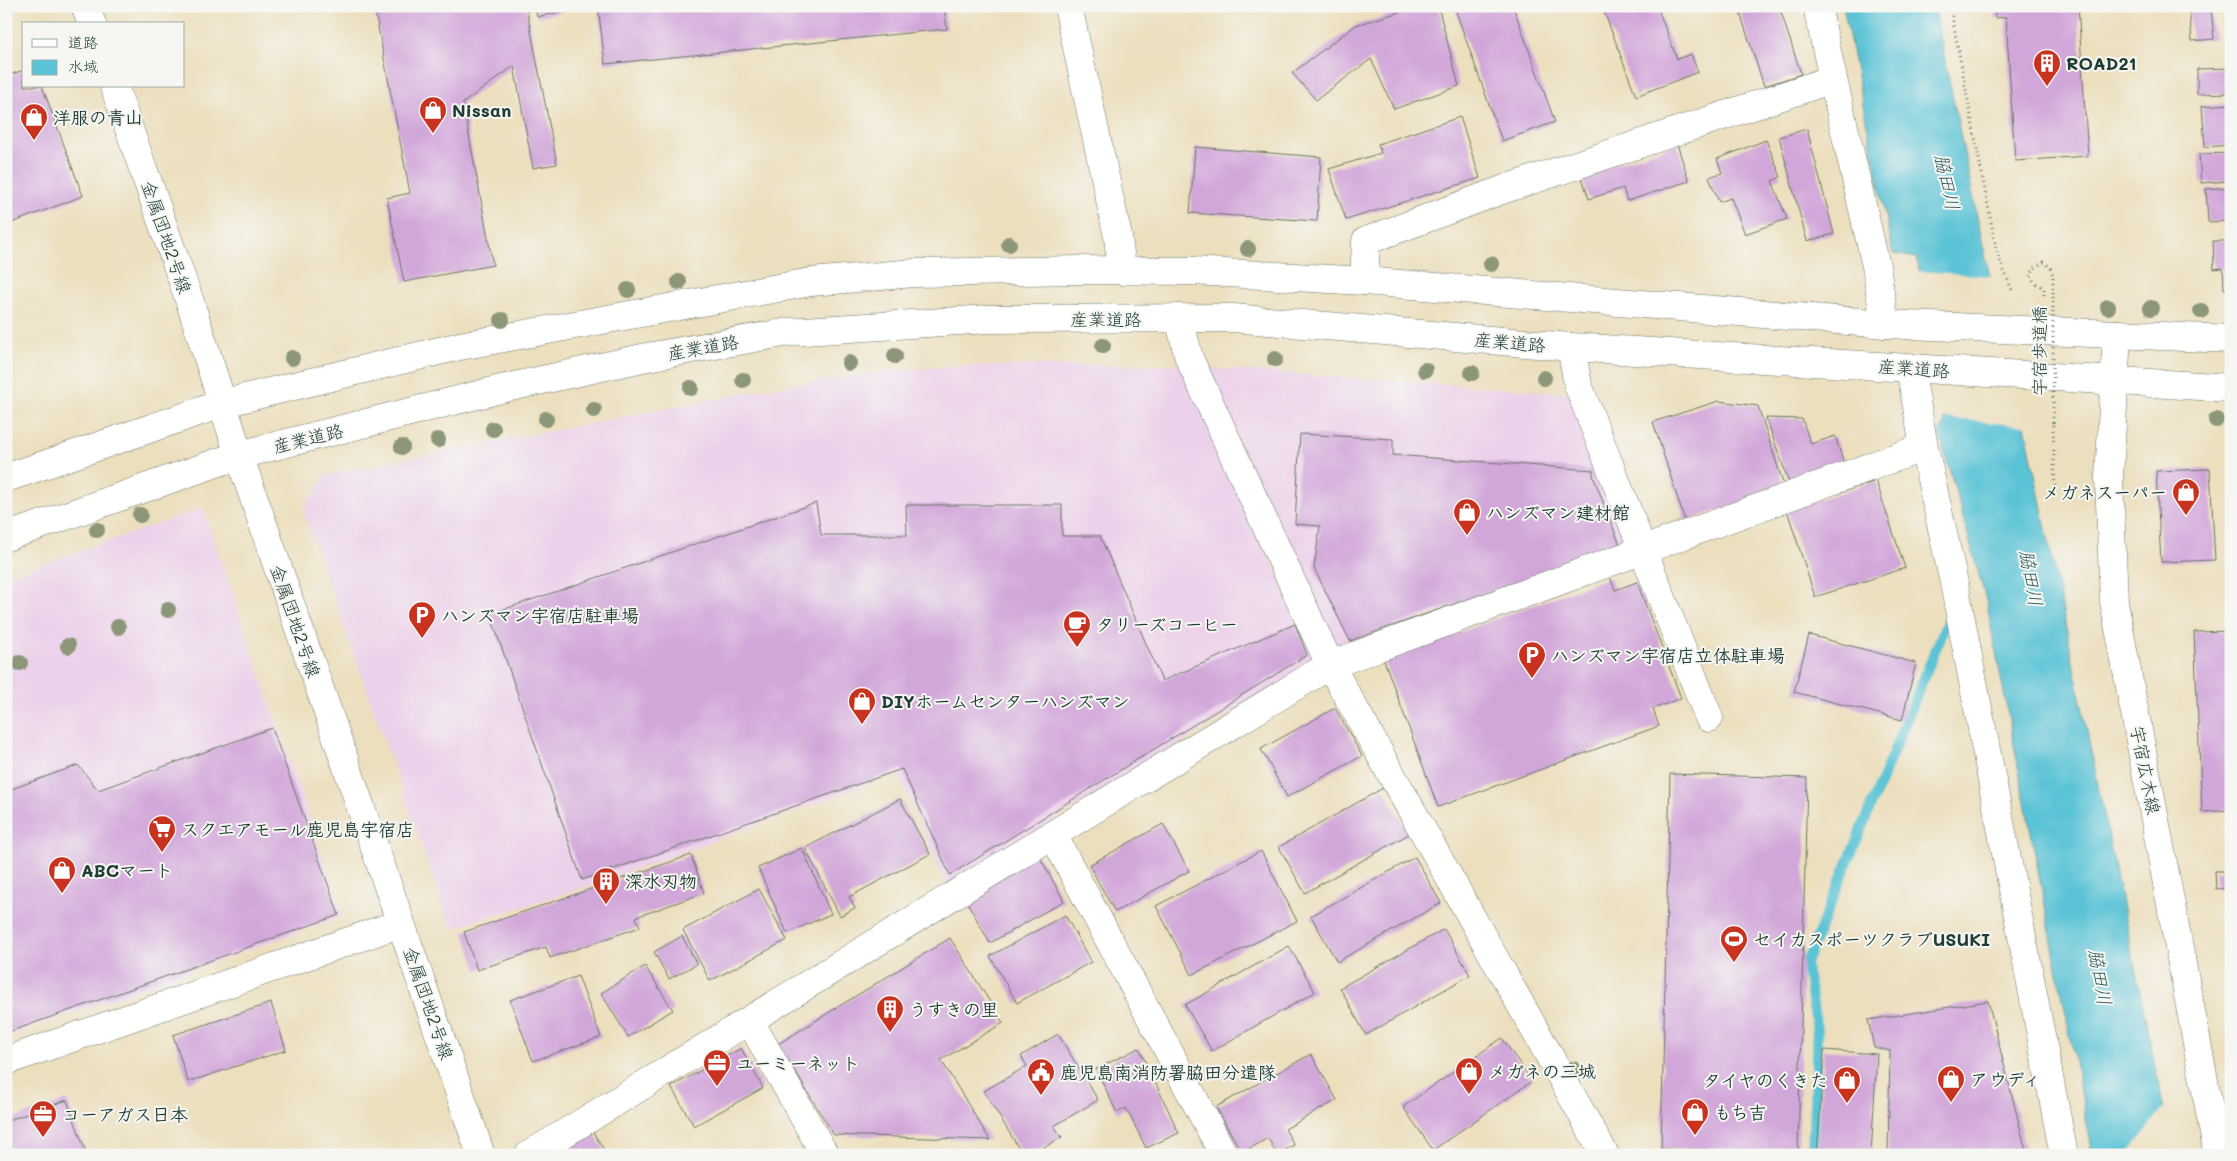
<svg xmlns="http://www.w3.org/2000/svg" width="2237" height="1161" viewBox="0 0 2237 1161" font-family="Mali,'Klee One',sans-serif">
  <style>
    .built { fill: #ecd1ea }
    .water { fill: #5ac3d6; stroke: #3c8085 }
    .pier { fill: #ecdfbe }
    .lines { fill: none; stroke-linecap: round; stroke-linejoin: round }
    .stream { stroke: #5ac3d6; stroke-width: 10 }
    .building { fill: #d1a6d9 }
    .minor-casing { stroke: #677664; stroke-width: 29 }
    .major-casing { stroke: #677664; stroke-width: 29 }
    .path { stroke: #677664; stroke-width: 3; stroke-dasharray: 1 4; stroke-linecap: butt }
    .minor { stroke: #fff; stroke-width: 28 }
    .major { stroke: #fff; stroke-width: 28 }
    .path-bridge { stroke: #677664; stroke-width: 3; stroke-dasharray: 1 4; stroke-linecap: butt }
    .tree { fill: #8c977a }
    .labels { text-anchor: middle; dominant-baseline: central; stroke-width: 4; stroke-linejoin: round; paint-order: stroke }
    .poi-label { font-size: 18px; font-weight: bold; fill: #1f3d34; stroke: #f6f6f2; text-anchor: start }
    .street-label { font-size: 18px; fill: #1f3d34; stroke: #f6f6f2 }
    .water-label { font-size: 19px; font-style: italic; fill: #2e5e5c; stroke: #f6f6f2 }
  </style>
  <rect width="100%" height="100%" fill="#f6f6f2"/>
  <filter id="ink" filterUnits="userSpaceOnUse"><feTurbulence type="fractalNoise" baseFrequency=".02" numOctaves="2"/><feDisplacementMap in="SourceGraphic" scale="10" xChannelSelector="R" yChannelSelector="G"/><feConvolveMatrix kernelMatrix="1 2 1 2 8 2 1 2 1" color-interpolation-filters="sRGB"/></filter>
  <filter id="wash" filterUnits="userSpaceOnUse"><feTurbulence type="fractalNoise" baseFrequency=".0096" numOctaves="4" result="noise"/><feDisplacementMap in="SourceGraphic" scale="20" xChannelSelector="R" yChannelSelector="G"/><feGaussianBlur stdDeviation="1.12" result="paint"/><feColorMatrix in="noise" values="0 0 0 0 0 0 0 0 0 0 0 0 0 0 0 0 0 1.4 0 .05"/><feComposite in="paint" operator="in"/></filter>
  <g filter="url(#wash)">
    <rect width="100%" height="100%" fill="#ecdfbe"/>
    <path class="built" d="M 1183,365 L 1317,661 L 947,885 L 898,774 L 583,888 L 451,928 L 303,510 L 326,475 L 772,388 L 888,371 L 963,366 Z
      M 1206,368 L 1574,393 L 1630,541 L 1335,651 Z
      M 203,508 L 343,916 L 6,1037 L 6,577 Z"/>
    <path class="water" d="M 1843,6 L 1934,6 L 1985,255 L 2027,435 L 2173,1155 L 2093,1155 L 1986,600 L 1939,432 L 1945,422 L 1917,258 L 1893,254 Z"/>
    <path class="pier" d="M 1917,271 L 1992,276 L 2027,426 L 1942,418 Z
      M 2166,1105 L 2176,1155 L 2126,1155 Z"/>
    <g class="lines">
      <path class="stream" d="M 1812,1155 L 1817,1030 L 1806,963 L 1947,622"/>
    </g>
    <g id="blocks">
      <path class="building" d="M 374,6 L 526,6 L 557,164 L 533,168 L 514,66 L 463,103 L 493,265 L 404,282 L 387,198 L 410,193 Z
        M 535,6 L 582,6 L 582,7 L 537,17 Z
        M 598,6 L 944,6 L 947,29 L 605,64 Z
        M 1420,6 L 1438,6 L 1459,86 L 1394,109 L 1371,59 L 1316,100 L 1292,73 L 1356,25 Z
        M 1454,6 L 1513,6 L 1555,122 L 1502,141 Z
        M 1602,6 L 1657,6 L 1677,59 L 1691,54 L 1698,72 L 1636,96 Z
        M 1762,6 L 1779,6 L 1801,74 L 1764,86 L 1740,13 Z
        M 1994,6 L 2078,6 L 2088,156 L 2015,161 L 2006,17 L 1995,18 Z
        M 2211,7 L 2214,39 L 2192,41 L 2189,8 Z
        M 2231,68 L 2231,93 L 2197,94 L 2197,69 Z
        M 24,70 L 24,86 L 42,86 L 83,196 L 6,225 L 6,76 Z
        M 2231,104 L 2231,145 L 2205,147 L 2202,106 Z
        M 1460,117 L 1480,178 L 1346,220 L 1329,169 L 1381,153 L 1378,144 Z
        M 1807,129 L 1834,234 L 1807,241 L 1779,137 Z
        M 1766,140 L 1781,177 L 1772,181 L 1787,219 L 1745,234 L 1731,198 L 1719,202 L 1709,177 L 1722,173 L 1717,159 Z
        M 1677,144 L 1689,181 L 1627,201 L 1623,188 L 1589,199 L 1581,175 Z
        M 1195,147 L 1321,157 L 1317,221 L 1190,213 Z
        M 2231,153 L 2231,181 L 2201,183 L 2199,154 Z
        M 2231,187 L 2231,221 L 2208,222 L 2206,189 Z
        M 2226,233 L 2231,233 L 2231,289 L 2224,289 L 2223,268 L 2214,269 L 2213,241 L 2227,241 Z
        M 1719,401 L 1758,406 L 1785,489 L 1685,521 L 1653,422 Z
        M 1766,418 L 1802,419 L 1811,444 L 1835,436 L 1845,466 L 1790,485 Z
        M 1300,434 L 1393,439 L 1393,455 L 1593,470 L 1593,476 L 1620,545 L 1350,641 L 1314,568 L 1320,526 L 1295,524 Z
        M 2210,469 L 2215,560 L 2161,562 L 2156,471 Z
        M 1876,481 L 1905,568 L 1815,597 L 1787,510 Z
        M 816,503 L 821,535 L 907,535 L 906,505 L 1062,505 L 1062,536 L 1100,536 L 1162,681 L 1295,624 L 1307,655 L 950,875 L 902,769 L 582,880 L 490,614 Z
        M 1610,577 L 1615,590 L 1637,582 L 1681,698 L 1653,709 L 1659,726 L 1438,807 L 1384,660 Z
        M 2231,631 L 2231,810 L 2202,812 L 2194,632 Z
        M 1809,635 L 1916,663 L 1902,720 L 1794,692 Z
        M 1335,708 L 1362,756 L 1287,797 L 1261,749 Z
        M 272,728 L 339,915 L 6,1033 L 6,791 L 78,765 L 98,790 Z
        M 1670,774 L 1807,778 L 1798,1153 L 1661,1149 Z
        M 1383,788 L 1409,834 L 1305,893 L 1279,847 Z
        M 900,799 L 930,854 L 849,897 L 855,908 L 840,916 L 805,848 Z
        M 1163,824 L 1189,871 L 1115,912 L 1089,865 Z
        M 2228,844 L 2231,844 L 2231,867 L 2229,867 Z
        M 802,848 L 831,914 L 787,933 L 758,868 Z
        M 1261,851 L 1297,921 L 1192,975 L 1156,906 Z
        M 1038,854 L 1064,901 L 990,943 L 963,895 Z
        M 691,855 L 704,893 L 636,917 L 640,927 L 550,958 L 546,947 L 477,970 L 464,932 Z
        M 1415,857 L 1441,903 L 1337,962 L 1311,916 Z
        M 2215,871 L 2231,871 L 2231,888 L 2216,889 Z
        M 759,889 L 787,940 L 710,981 L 683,930 Z
        M 1065,915 L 1091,962 L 1017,1003 L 990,956 Z
        M 1444,929 L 1470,975 L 1366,1035 L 1340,988 Z
        M 682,936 L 697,964 L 669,979 L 654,952 Z
        M 950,938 L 1003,1023 L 941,1060 L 990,1140 L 834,1135 L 778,1044 Z
        M 1289,946 L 1315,992 L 1212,1051 L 1185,1005 Z
        M 645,966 L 673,1010 L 628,1037 L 601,993 Z
        M 578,976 L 601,1037 L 533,1061 L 510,1000 Z
        M 1988,1001 L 2027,1155 L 1888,1155 L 1890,1051 L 1874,1047 L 1868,1020 Z
        M 271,1003 L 286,1050 L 188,1082 L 173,1035 Z
        M 1058,1034 L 1098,1100 L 1054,1126 L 1062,1137 L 1031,1155 L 1023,1155 L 984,1091 L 1027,1066 L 1021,1056 Z
        M 1502,1038 L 1532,1081 L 1433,1150 L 1403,1107 Z
        M 741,1048 L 763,1088 L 694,1126 L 671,1087 Z
        M 1139,1048 L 1179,1133 L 1146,1148 L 1126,1108 L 1117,1113 L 1096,1069 Z
        M 1824,1050 L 1877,1054 L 1871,1155 L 1817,1154 Z
        M 1311,1054 L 1337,1100 L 1285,1129 L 1294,1145 L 1277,1155 L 1268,1138 L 1242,1153 L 1216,1107 Z
        M 67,1100 L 87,1155 L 6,1155 L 6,1121 Z
        M 593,1132 L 607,1155 L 557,1155 Z"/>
    </g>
  </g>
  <g filter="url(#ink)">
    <use href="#blocks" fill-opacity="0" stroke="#677664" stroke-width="1"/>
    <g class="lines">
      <g class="minor-casing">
        <path id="minor" d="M 85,6 L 92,24
          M 1068,6 L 1118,237 L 1122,271
          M 1833,79 L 1876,266 L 1885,324
          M 114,86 L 190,302 L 239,455 L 481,1155
          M 1364,281 L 1366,241 L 1502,190 L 1833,79 L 1817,6
          M 1179,318 L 1189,358 L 1330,665 L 1605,1155
          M 2117,334 L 2109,478 L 2114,602 L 2218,1155
          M 1571,347 L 1578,385 L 1709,718
          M 1910,367 L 1924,447 L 1954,583 L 2064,1155
          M 1053,835 L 1224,1155
          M 750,1021 L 825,1155
          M 6,1061 L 401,923
          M 529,1155 L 1330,665 L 1924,447"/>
      </g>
      <g class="major-casing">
        <path id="major" d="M 6,478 L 224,403 L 460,346 L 811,282 L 914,273 L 1079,270 L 1192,271 L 1364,281 L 1885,324 L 2231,339
          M 6,537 L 239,455 L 501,389 L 647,357 L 789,332 L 989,319 L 1233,318 L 1571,347 L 2231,388"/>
      </g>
      <path class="path" d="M 1950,6 L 1997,253 L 2013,293
        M 2044,295 L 2044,288 L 2035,283 L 2031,277 L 2033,269 L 2044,262 L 2051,268 L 2053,277
        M 2053,425 L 2055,493"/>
      <use href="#minor" class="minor"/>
      <use href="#major" class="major"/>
      <path class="path-bridge" d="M 2053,277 L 2053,425"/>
    </g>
    <g class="tree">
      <circle cx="1009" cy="244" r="8"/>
      <circle cx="1248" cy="249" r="8"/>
      <circle cx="1491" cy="264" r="8"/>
      <circle cx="679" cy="282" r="8"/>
      <circle cx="628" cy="290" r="8"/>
      <circle cx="2108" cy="307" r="8"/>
      <circle cx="2151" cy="308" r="8"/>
      <circle cx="2201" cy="311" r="8"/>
      <circle cx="502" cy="320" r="8"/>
      <circle cx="1103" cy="346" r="8"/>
      <circle cx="895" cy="356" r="8"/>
      <circle cx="292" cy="358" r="8"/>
      <circle cx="1275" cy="359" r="8"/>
      <circle cx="849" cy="363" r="8"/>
      <circle cx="1425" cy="370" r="8"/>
      <circle cx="1472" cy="373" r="8"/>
      <circle cx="1544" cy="378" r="8"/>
      <circle cx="743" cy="380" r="8"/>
      <circle cx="691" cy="388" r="8"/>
      <circle cx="594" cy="410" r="8"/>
      <circle cx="546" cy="419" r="8"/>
      <circle cx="2216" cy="420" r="8"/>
      <circle cx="493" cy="429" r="8"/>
      <circle cx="438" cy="440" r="8"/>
      <circle cx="402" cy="447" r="8"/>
      <circle cx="140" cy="515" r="8"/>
      <circle cx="97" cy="530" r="8"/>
      <circle cx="168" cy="610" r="8"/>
      <circle cx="118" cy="627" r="8"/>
      <circle cx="68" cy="646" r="8"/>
      <circle cx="20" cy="663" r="8"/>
      <circle cx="1573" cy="1069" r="8"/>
    </g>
  </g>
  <defs>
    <g id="building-pin" transform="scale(1.4375)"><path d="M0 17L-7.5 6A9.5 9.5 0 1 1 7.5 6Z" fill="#c8321e" stroke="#f6f6f2"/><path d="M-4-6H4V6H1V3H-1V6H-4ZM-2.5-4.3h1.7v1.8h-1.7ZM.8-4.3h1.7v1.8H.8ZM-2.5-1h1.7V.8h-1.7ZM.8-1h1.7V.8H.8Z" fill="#fff"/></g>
    <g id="shop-pin" transform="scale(1.4375)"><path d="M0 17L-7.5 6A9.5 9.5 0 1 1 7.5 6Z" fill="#c8321e" stroke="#f6f6f2"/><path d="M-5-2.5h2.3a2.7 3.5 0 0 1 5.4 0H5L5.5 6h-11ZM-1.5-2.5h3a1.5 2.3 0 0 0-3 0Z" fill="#fff"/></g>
    <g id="parking-pin" transform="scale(1.4375)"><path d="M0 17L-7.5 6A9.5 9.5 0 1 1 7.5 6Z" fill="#c8321e" stroke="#f6f6f2"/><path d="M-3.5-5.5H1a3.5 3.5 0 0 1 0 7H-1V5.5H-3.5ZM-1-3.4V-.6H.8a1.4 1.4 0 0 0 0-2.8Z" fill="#fff"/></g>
    <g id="cafe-pin" transform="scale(1.4375)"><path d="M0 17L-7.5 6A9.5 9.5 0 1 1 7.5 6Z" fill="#c8321e" stroke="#f6f6f2"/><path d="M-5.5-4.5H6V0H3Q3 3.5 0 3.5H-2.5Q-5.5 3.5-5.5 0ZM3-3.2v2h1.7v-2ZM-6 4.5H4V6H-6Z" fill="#fff"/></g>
    <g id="supermarket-pin" transform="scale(1.4375)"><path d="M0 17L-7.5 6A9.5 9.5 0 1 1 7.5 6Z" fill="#c8321e" stroke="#f6f6f2"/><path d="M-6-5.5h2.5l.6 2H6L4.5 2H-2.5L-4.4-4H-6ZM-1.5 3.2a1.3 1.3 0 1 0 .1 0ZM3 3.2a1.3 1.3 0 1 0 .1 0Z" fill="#fff"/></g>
    <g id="stadium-pin" transform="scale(1.4375)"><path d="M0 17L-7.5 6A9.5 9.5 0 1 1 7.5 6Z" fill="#c8321e" stroke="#f6f6f2"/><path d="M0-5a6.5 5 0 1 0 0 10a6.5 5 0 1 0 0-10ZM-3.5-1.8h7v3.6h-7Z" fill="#fff"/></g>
    <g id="office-pin" transform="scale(1.4375)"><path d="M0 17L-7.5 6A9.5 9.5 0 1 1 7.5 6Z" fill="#c8321e" stroke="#f6f6f2"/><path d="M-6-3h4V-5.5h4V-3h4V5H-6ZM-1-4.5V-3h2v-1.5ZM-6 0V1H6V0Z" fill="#fff"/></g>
    <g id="civic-pin" transform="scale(1.4375)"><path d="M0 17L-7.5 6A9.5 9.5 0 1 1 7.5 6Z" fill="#c8321e" stroke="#f6f6f2"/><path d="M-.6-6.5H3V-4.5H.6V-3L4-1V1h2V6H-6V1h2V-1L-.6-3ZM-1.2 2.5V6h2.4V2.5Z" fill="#fff"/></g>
  </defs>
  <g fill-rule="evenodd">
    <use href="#building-pin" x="2047" y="63"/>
    <use href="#shop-pin" x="433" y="110"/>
    <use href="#shop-pin" x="34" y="117"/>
    <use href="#shop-pin" x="2186" y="492"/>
    <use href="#shop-pin" x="1467" y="512"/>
    <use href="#parking-pin" x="422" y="615"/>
    <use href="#cafe-pin" x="1077" y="624"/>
    <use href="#parking-pin" x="1532" y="655"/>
    <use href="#shop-pin" x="862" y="701"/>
    <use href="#supermarket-pin" x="162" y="829"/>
    <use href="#shop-pin" x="62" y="870"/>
    <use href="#building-pin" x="606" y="881"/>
    <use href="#stadium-pin" x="1734" y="939"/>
    <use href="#building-pin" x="890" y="1009"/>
    <use href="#office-pin" x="717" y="1063"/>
    <use href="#shop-pin" x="1469" y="1071"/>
    <use href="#civic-pin" x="1041" y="1072"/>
    <use href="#shop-pin" x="1951" y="1079"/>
    <use href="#shop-pin" x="1847" y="1080"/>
    <use href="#shop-pin" x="1695" y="1112"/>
    <use href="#office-pin" x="43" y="1114"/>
  </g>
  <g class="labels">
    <g class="poi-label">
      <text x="2066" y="63">ROAD21</text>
      <text x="452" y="110">Nissan</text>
      <text x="53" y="117">洋服の青山</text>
      <text x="2167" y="492" text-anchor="end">メガネスーパー</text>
      <text x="1486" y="512">ハンズマン建材館</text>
      <text x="441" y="615">ハンズマン宇宿店駐車場</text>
      <text x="1096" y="624">タリーズコーヒー</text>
      <text x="1551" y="655">ハンズマン宇宿店立体駐車場</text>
      <text x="881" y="701">DIYホームセンターハンズマン</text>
      <text x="181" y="829">スクエアモール鹿児島宇宿店</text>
      <text x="81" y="870">ABCマート</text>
      <text x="625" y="881">深水刃物</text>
      <text x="1753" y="939">セイカスポーツクラブUSUKI</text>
      <text x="909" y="1009">うすきの里</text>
      <text x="736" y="1063">ユーミーネット</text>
      <text x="1488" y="1071">メガネの三城</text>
      <text x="1060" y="1072">鹿児島南消防署脇田分遣隊</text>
      <text x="1970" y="1079">アウディ</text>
      <text x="1828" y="1080" text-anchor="end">タイヤのくきた</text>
      <text x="1714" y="1112">もち吉</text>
      <text x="62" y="1114">コーアガス日本</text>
    </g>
    <g class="street-label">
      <text transform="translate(167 237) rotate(71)">金属団地2号線</text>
      <text x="1106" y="319">産業道路</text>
      <text transform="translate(1510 342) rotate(5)">産業道路</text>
      <text transform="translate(703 347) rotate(-10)">産業道路</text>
      <text transform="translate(2039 351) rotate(-90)">宇宿歩道橋</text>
      <text transform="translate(1914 368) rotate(4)">産業道路</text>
      <text transform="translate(308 438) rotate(-14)">産業道路</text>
      <text transform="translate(296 621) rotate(71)">金属団地2号線</text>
      <text transform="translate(2146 770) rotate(79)">宇宿広木線</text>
      <text transform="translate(429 1003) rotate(71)">金属団地2号線</text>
    </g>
    <g class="water-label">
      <text transform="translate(1948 182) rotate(78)">脇田川</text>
      <text transform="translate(2032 578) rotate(80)">脇田川</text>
      <text transform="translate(2101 977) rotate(80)">脇田川</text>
    </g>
  </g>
  <rect width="2237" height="1161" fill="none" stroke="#f6f6f2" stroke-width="25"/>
  <rect x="22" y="22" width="162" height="65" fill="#f6f6f2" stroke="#a0aca6"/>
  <rect x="32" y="39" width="25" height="8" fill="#ffffff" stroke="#a0aca6"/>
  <text x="68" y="48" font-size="15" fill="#1f3d34">道路</text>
  <rect x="32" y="60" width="25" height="15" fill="#5ac3d6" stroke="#a0aca6"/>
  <text x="68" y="72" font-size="15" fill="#1f3d34">水域</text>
</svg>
